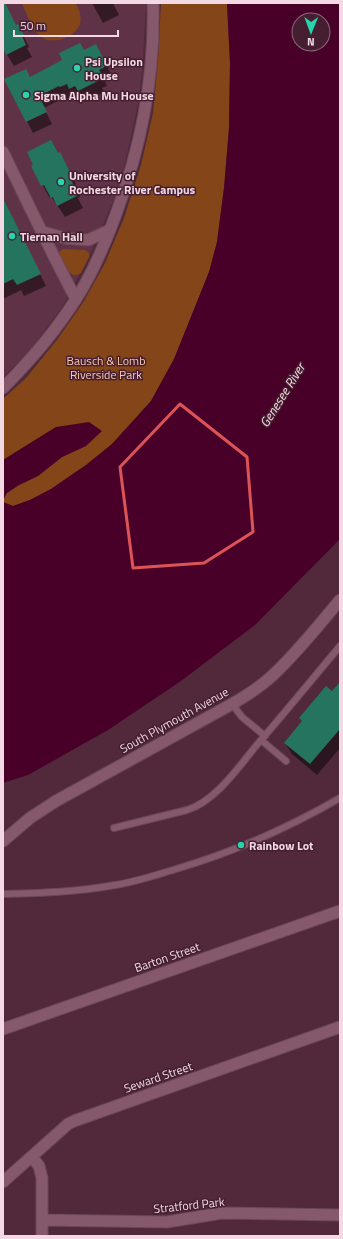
<svg xmlns="http://www.w3.org/2000/svg" width="343" height="1239" viewBox="0 0 343 1239" font-family="'Titillium Web',sans-serif">
  <style>
    .built { fill: #603247 }
    .green { fill: #844619 }
    .water { fill: #480029; fill-rule: evenodd }
    .shadow { fill: #0007 }
    .building { fill: #257460 }
    .lines { fill: none; stroke-linecap: round; stroke-linejoin: round }
    .service-casing { stroke: #6a4858; stroke-width: 8 }
    .minor-casing { stroke: #6a4858; stroke-width: 13 }
    .tertiary-casing { stroke: #6a4858; stroke-width: 13 }
    .secondary-casing { stroke: #6a4858; stroke-width: 13 }
    .service { stroke: #85586b; stroke-width: 6 }
    .minor { stroke: #85586b; stroke-width: 11 }
    .tertiary { stroke: #85586b; stroke-width: 11 }
    .secondary { stroke: #85586b; stroke-width: 11 }
    .marked { fill: none; stroke: #dd5457; stroke-width: 3; stroke-linejoin: round }
    .poi-dot { fill: #26d5ae; stroke: #451f31; stroke-width: 1.5 }
    .labels { text-anchor: middle; dominant-baseline: central; stroke-width: 3; stroke-linejoin: round; paint-order: stroke }
    .poi-label { font-size: 12px; font-weight: bold; fill: #f3d9e3; stroke: #451f31; text-anchor: start }
    .park-label { font-size: 12px; fill: #facaad; stroke: #451f31 }
    .street-label { font-size: 12px; fill: #f3d9e3; stroke: #451f31 }
    .water-label { font-size: 13px; font-style: italic; fill: #f7dbe5; stroke: #451f31 }
  </style>
  <rect width="100%" height="100%" fill="#51293b"/>
  <path class="built" d="M 3,3 L 146,3 L 143,59 L 139,99 L 125,163 L 113,201 L 89,257 L 62,307 L 27,354 L 3,377 Z"/>
  <path class="green" d="M 22,3 L 76,3 C 79,10 82,16 80,24 C 75,38 51,46 40,36 C 32,30 26,12 22,3 Z
    M 161,3 L 227,3 L 230,63 L 229,128 L 224,188 L 217,242 L 209,272 L 174,359 L 151,401 L 112,444 L 86,465 L 51,489 L 30,500 L 13,506 L 3,502 L 6,493 L 19,485 L 38,476 L 62,457 L 86,446 L 56,427 L 3,460 L 3,399 L 26,378 L 57,340 L 84,301 L 105,263 L 124,218 L 141,165 L 153,113 L 158,61 Z
    M 64,249 L 85,250 L 89,253 L 89,257 L 81,273 C 79,274 77,275 74,275 C 69,274 60,258 59,253 L 61,250 Z"/>
  <path class="water" d="M 227,3 L 340,3 L 340,539 L 255,625 L 181,681 L 108,730 L 28,775 L 3,783 L 3,502 L 13,506 L 30,500 L 51,489 L 86,465 L 112,444 L 151,401 L 174,359 L 209,272 L 217,242 L 224,188 L 229,128 L 230,63 ZM 299,20 L 323,20 L 323,44 L 299,44 Z
    M 89,422 L 102,431 L 86,446 L 62,457 L 38,476 L 19,485 L 7,493 L 3,500 L 3,460 L 56,427 Z"/>
  <path class="shadow" d="M 92,3 L 113,3 L 119,15 L 103,23 Z
    M 3,11 L 16,26 L 18,25 L 29,47 L 27,48 L 32,57 L 14,66 L 3,48 Z
    M 84,51 L 102,56 L 113,78 L 105,81 L 107,86 L 102,88 L 104,92 L 85,102 L 82,97 L 77,100 L 74,95 L 67,98 L 66,97 L 44,108 L 52,124 L 33,133 L 6,80 L 30,78 Z
    M 58,154 L 66,164 L 76,184 L 74,185 L 80,197 L 78,198 L 83,208 L 65,217 L 51,196 L 49,197 L 33,167 Z
    M 3,198 L 46,286 L 24,296 L 21,290 L 3,299 Z
    M 340,684 L 340,748 L 317,775 L 292,754 L 285,743 L 303,722 L 300,719 L 333,693 Z"/>
  <path class="building" d="M 3,3 L 5,3 L 16,25 L 18,24 L 24,35 L 22,36 L 26,45 L 6,55 L 3,48 Z
    M 80,43 L 84,50 L 96,44 L 107,66 L 99,70 L 102,74 L 96,77 L 98,81 L 78,91 L 75,86 L 69,89 L 67,84 L 60,87 L 59,86 L 39,96 L 47,112 L 26,122 L 4,79 L 26,69 L 30,77 L 62,60 L 59,53 Z
    M 51,140 L 58,153 L 60,152 L 70,172 L 68,173 L 74,186 L 72,187 L 77,196 L 57,206 L 53,197 L 51,198 L 44,185 L 41,186 L 31,166 L 33,165 L 27,152 Z
    M 3,198 L 41,274 L 17,285 L 13,279 L 3,284 Z
    M 340,682 L 340,729 L 310,764 L 284,743 L 302,721 L 299,718 L 326,686 L 332,691 Z"/>
  <g class="lines">
    <g class="service-casing">
      <path id="service" d="M 232,704 L 242,717 L 265,736
        M 261,740 L 286,761
        M 114,828 L 187,810 C 218,800 241,763 261,740 C 288,709 314,677 340,646
        M 3,894 C 40,893 78,892 115,885 C 136,882 156,875 176,869 C 234,852 288,828 340,798"/>
    </g>
    <g class="minor-casing">
      <path id="minor" d="M 3,152 C 27,201 50,251 76,299
        M 43,232 L 65,238 L 88,240 L 110,230
        M 3,1029 L 340,911
        M 32,1157 L 39,1166 L 42,1178 L 42,1236
        M 42,1220 L 167,1222 L 222,1213 L 340,1215"/>
    </g>
    <g class="tertiary-casing">
      <path id="tertiary" d="M 3,388 C 30,361 55,332 76,299 C 93,273 105,244 116,214 C 141,147 155,75 153,3
        M 3,1182 L 68,1124 L 74,1121 L 340,1027"/>
    </g>
    <g class="secondary-casing">
      <path id="secondary" d="M 3,841 L 30,818 L 56,801 L 232,704 C 246,696 260,687 272,676 C 297,653 318,626 340,600"/>
    </g>
    <use href="#service" class="service"/>
    <use href="#minor" class="minor"/>
    <use href="#tertiary" class="tertiary"/>
    <use href="#secondary" class="secondary"/>
  </g>
  <path class="marked" d="M 180,404 L 247,457 L 253,532 L 204,563 L 133,568 L 120,467 Z"/>
  <g class="poi-dot">
    <circle cx="77" cy="68" r="4"/>
    <circle cx="26" cy="95" r="4"/>
    <circle cx="61" cy="182" r="4"/>
    <circle cx="12" cy="236" r="4"/>
    <circle cx="241" cy="845" r="4"/>
  </g>
  <g class="labels">
    <g class="poi-label">
      <text x="85" y="61">Psi Upsilon<tspan x="85" dy="14">House</tspan></text>
      <text x="34" y="95">Sigma Alpha Mu House</text>
      <text x="69" y="175">University of<tspan x="69" dy="14">Rochester River Campus</tspan></text>
      <text x="20" y="236">Tiernan Hall</text>
      <text x="249" y="845">Rainbow Lot</text>
    </g>
    <g class="park-label">
      <text x="106" y="360">Bausch &amp; Lomb<tspan x="106" dy="14">Riverside Park</tspan></text>
    </g>
    <g class="street-label">
      <text transform="translate(174 720) rotate(-29)">South Plymouth Avenue</text>
      <text transform="translate(167 957) rotate(-19)">Barton Street</text>
      <text transform="translate(158 1077) rotate(-19)">Seward Street</text>
      <text transform="translate(189 1205) rotate(-6)">Stratford Park</text>
    </g>
    <g class="water-label">
      <text transform="translate(282 395) rotate(-58)">Genesee River</text>
    </g>
  </g>
  <rect width="343" height="1239" fill="none" stroke="#f3d9e3" stroke-width="8"/>
  <g transform="translate(311 32) rotate(181)"><circle r="19" fill="#451f31" stroke="#8b6978"/>
  <path d="M0-3L7 15L0 10L-7 15Z" fill="#26d5ae"/>
  <text y="-6" font-size="11" font-weight="bold" text-anchor="middle" fill="#f3d9e3">N</text>
  </g>
  <path d="M14 30v6h104v-6" fill="none" stroke="#f3d9e3" stroke-width="2"/>
  <text x="20" y="30" font-size="12" fill="#f3d9e3" stroke="#451f31" stroke-width="3" paint-order="stroke">50 m</text>
</svg>
